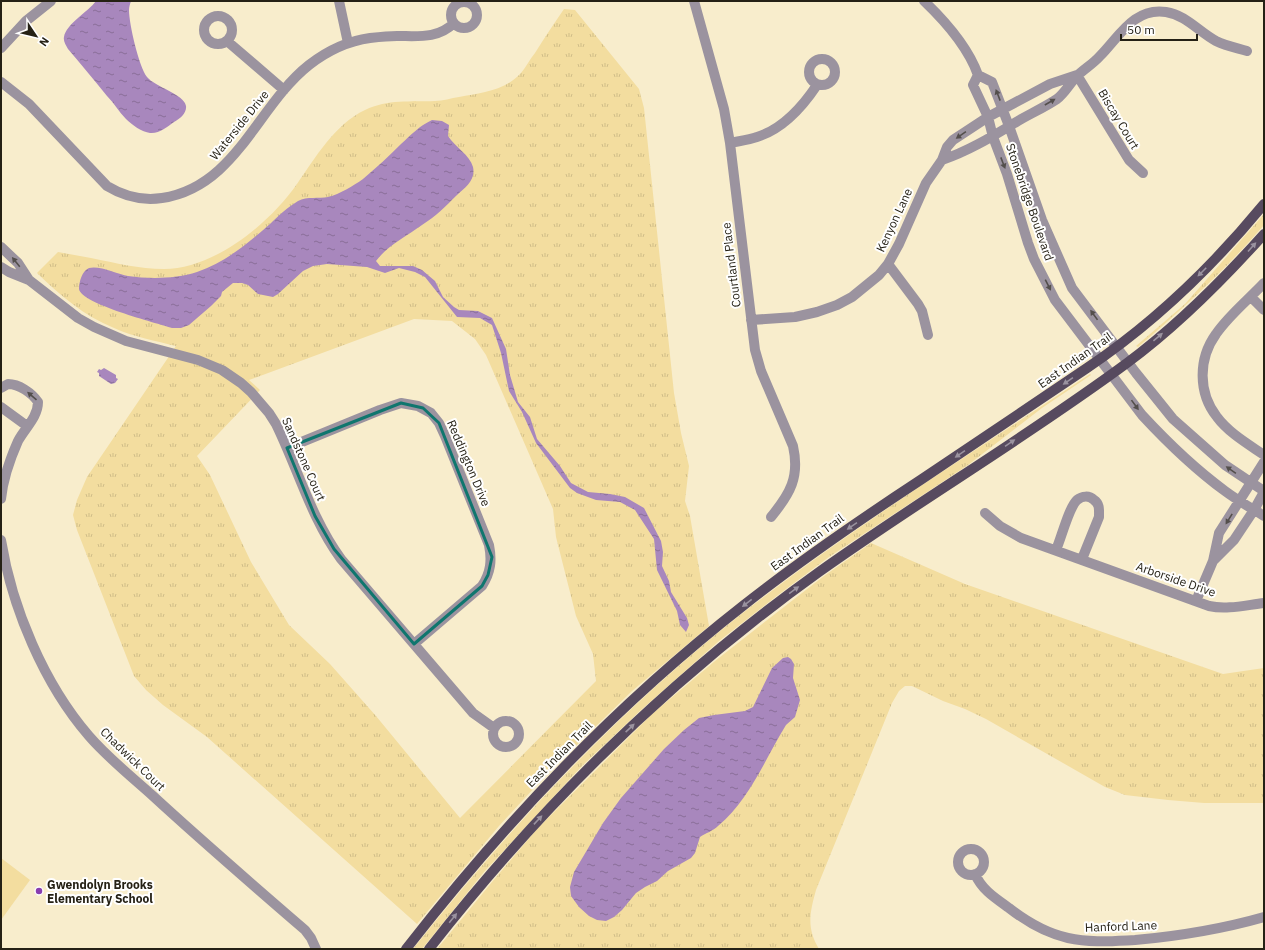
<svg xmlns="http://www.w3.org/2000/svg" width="1265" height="950" viewBox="0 0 1265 950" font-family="'IBM Plex Sans',sans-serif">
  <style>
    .grass { fill: url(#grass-tufts); fill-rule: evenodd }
    .pitch { fill: #f3dd9f }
    .water { fill: url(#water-ripples) }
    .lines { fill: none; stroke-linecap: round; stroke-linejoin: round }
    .minor { stroke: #9b939f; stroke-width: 10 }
    .major { stroke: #574a5f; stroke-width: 10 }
    .oneway { fill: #544f4c }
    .oneway2 { fill: #9a929f }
    .marked { fill: none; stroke: #0f766e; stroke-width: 3; stroke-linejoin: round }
    .poi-dot { fill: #893eb0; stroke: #fff; stroke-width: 1.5 }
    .labels { text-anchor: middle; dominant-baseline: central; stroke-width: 4; stroke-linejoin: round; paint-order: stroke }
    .street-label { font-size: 12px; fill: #252115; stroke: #fff }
    .poi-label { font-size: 12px; font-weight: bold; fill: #252115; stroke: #fff; text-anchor: start }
  </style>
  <defs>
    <pattern id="grass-tufts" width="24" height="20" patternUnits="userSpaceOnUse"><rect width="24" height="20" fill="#f3dd9f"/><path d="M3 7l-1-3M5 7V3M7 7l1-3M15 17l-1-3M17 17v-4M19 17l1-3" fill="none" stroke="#d0bd88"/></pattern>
    <pattern id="water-ripples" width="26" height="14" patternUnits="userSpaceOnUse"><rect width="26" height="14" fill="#a887bd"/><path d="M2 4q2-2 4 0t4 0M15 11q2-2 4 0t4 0" fill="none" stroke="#896e98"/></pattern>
  </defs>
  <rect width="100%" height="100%" fill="#f8edcc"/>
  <path class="grass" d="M 564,9 L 575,10 L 639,89 L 644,108 L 674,393 L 681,433 L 689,466 L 685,501 L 690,516 L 709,626 L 632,691 L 549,772 L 499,826 L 417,924 L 207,737 L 163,705 L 146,690 L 134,676 L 77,530 L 73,515 L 77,500 L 87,477 L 176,346 C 156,341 134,337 114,328 C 84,316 60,295 37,273 L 58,252 C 69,254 80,256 91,258 C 116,263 139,269 164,269 C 214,269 270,223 297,184 C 315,158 335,124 365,110 C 388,99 410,102 435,101 C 443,101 451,98 459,97 C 480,93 505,91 521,73 C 526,67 530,59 535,53 C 544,38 554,24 564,9 ZM 414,319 L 452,321 L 475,339 L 486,355 L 553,509 L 556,537 L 576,616 L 593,654 L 596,681 L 460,818 L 376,716 L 330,664 L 289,625 L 251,562 L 210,475 L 197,456 L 260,390 L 249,380 Z
    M 1264,214 L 1264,225 C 1226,269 1183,309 1138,347 L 1136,346 L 1185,304 Z
    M 1090,374 L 1091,375 L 1042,408 L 968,465 L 829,557 L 778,595 L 719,641 L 641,710 L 582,766 L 484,872 L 422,949 L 413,949 C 510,827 616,713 739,616 C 851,528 972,453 1090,374 Z
    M 871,543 L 965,584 L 1223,674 L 1264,668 L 1264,803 L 1204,803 L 1168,800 L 1125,795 L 1105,787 L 986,719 L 965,709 L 943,701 L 912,686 L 905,686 L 899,691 L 892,703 L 816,890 C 810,912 806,928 819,949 L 437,949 L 492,882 L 537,829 L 652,714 L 715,661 L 771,617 L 824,576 Z"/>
  <path class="pitch" d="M 1,858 L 30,880 L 1,920 Z"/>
  <path class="water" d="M 96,1 L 131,1 C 130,4 129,7 129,10 C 129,24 139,67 147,77 C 155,87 184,94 186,106 C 187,113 180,119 174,122 C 167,127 159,134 150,133 C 142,132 132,125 126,119 C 119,112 114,103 107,96 C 94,80 81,64 68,49 C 66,45 63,41 64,37 C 66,24 88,12 96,1 Z
    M 432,120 L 442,121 L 449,125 L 448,136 C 455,147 470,155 473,167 C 476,180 465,188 457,195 C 446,206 435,217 422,225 C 407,236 387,246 376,261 L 380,266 L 413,266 L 422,270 L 435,281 L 443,297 L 454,307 L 459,310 L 478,311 L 492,318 L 506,349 L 510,375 L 518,402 L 530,417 L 537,439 L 560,466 L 571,483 L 588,492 L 610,494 L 625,497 L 644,508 L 661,541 L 663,552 L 662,566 L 669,581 L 671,592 L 687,618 L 689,625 L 686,632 L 680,625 L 677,611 L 657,570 L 654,539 L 635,510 L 620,502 L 596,500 L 577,493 L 570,488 L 536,443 L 522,412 L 509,391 L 501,353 L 492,325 L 480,318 L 457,317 L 425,277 L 415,272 L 399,268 L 385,273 L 367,267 L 327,264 L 313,266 L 303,271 L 278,294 L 273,297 L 258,294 L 248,285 L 242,283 L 233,283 L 222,292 L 221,296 L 211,306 L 189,325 L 181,328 L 172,328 C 157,323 81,304 79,289 C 79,282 82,271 89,268 C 99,265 118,274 128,276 C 149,279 176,279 197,272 C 226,262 247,244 270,224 C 278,216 288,207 298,201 C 307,196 319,199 328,197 C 340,194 353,186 363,179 C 376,168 389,156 401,144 C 411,135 419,126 432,120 Z
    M 104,368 L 116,375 L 116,378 L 118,379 L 115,383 L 111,384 L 99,376 L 99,373 L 97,372 L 99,369 L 101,370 Z
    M 788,657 L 791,659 L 794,664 L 793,678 L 800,700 L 795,717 L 786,725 C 765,759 750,799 718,826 C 713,831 706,833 700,837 L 695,853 L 691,858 L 668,871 L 657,881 L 645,887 L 636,893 L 622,910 L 614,917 L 606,921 L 597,920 L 589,916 L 579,907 L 571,896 L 570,887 L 574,872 L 603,823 L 621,798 L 664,749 L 684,730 L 699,718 L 714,715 L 745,711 L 753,707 L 772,668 L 783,658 Z"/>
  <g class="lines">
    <path class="minor" d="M 339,1 L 348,43
      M 694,1 L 724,109 L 730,143 L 755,350 L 761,371 L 793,446 C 800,477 790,494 771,517
      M 924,1 C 946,22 968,47 978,75 L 992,82 L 1009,126 L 1042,220 L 1072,288 L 1136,373 L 1173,419 L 1225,465 L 1264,491
      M451 15a13 13 0 1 1 26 0a13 13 0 1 1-26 0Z
      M204 30a14 14 0 1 1 28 0a14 14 0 1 1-28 0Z
      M 227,41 L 284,90
      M 1,48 L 26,21 L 51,1
      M809 72a13 13 0 1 1 26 0a13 13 0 1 1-26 0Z
      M 978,75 L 973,85 L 988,117 L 993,137 L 1007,174 L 1028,243 L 1034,259 L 1055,300 L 1142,415 C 1167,442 1195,469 1225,491 C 1237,500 1251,508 1264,516
      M 1077,75 L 1129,160 L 1143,173
      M 1,82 L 29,104 L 107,186 C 125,197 142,201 162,198 C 236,187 257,106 309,65 C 327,51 348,41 370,38 C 379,37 388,36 397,36 C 418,36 438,39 454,23
      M 730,143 C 739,141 748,140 757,137 C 783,129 803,106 817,85
      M 942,160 C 969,151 993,136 1018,121 C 1030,114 1045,107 1057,99 C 1065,93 1070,83 1077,76 C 1084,69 1093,64 1100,56 C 1119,37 1134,7 1166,12 C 1186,15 1199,32 1216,41 C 1226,46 1237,48 1247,51
      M 1,247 L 18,263 L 29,280 L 78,318 L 94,327 L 126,341 L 198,360 L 222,370 L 241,383 L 251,392 L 269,413 L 276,424 C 298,469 311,518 341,559 L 473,713 L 494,728
      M 888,264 L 918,304 L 922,311 L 928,335
      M 1,267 L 9,272 L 29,280
      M 1264,283 C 1248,300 1229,315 1216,334 C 1198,359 1198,393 1217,417 C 1229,433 1248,444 1264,455
      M 1251,297 L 1264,310
      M 751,320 L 795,317 L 817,312 L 837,305 L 852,297 L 879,275 L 888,264 L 899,244 L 926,183 L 942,160 L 947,147 L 953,140 L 988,117 L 1050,84 L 1077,75
      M 1,388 L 8,384 C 19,384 32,393 38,402 C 38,417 25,428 18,441 C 10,459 3,479 1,499
      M 1,407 L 27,426
      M 287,448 L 380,410 L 401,403 L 418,406 L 431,413 L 439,423 L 445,436 L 489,545 C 492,560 491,572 482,586 L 414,644
      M 985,513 L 1000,526 L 1021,538 L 1209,606 C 1227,610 1246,605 1264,603
      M 1,540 C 12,608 44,684 89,736 C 108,758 132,777 153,796 C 203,842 254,886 305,930 L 311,938 L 316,949
      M 1056,550 C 1061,539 1069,507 1077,500 C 1082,496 1089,495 1094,500 C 1100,504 1099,510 1099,517 L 1082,559
      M 1213,561 L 1234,540 L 1254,510 L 1264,492
      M 1196,601 L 1213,561 L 1219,533 L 1264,462
      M493 734a13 13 0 1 1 26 0a13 13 0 1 1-26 0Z
      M958 862a13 13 0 1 1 26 0a13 13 0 1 1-26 0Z
      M 975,874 C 982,890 995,898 1009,908 C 1027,922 1045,933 1068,938 C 1090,943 1113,941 1135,940 C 1179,936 1222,929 1264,917"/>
    <path class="major" d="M 406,949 C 507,820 615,706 744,605 C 801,560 861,519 922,479 C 977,442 1032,405 1087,368 C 1154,323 1213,266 1264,204
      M 429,949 C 541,806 671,678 819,572 C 920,500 1027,437 1127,363 C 1177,326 1222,281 1264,234"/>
  </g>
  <defs><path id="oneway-solid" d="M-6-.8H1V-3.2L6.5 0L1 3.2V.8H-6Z"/></defs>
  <g class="oneway">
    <use href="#oneway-solid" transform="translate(998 95) rotate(-111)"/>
    <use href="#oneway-solid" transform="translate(1050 102) rotate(-30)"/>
    <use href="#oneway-solid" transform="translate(961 135) rotate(145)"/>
    <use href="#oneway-solid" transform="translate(1003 163) rotate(69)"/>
    <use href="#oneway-solid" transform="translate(16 262) rotate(-129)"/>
    <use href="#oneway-solid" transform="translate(1048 285) rotate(63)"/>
    <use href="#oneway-solid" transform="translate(1094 315) rotate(-126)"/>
    <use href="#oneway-solid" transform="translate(32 396) rotate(-139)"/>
    <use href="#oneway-solid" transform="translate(1135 405) rotate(54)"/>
    <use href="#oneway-solid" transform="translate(1231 470) rotate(-145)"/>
    <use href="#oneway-solid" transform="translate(1229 519) rotate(122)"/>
  </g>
  <g class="oneway2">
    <use href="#oneway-solid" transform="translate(1252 247) rotate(-48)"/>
    <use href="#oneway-solid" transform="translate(1202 272) rotate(135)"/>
    <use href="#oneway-solid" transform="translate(1158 337) rotate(-40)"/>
    <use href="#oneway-solid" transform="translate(1068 381) rotate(146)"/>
    <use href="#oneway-solid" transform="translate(1010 443) rotate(-34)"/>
    <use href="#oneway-solid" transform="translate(960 454) rotate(146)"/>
    <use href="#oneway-solid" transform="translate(852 526) rotate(146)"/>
    <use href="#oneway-solid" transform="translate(794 590) rotate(-36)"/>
    <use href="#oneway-solid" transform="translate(747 603) rotate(142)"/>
    <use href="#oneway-solid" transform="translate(630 728) rotate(-43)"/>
    <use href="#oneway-solid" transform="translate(538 820) rotate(-47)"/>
    <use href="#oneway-solid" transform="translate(453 918) rotate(-51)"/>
  </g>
  <path class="marked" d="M 401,403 L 423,408 L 439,423 L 492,557 L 488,575 L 482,586 L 414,644 L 334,549 L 315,516 L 287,448 Z"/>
  <circle class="poi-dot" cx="39" cy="891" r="4"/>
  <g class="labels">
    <g class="street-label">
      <text transform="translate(1119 119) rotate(59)">Biscay Court</text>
      <text transform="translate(239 125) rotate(-51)">Waterside Drive</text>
      <text transform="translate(1030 202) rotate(71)">Stonebridge Boulevard</text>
      <text transform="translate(894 220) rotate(-65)">Kenyon Lane</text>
      <text transform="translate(731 265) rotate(-97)">Courtland Place</text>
      <text transform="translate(1075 360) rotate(-35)">East Indian Trail</text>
      <text transform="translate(304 459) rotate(66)">Sandstone Court</text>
      <text transform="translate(469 463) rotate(67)">Reddington Drive</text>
      <text transform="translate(807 542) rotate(-36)">East Indian Trail</text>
      <text transform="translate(1176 579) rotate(19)">Arborside Drive</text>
      <text transform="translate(559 754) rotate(-45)">East Indian Trail</text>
      <text transform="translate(133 759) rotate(44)">Chadwick Court</text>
      <text transform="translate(1121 926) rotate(-2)">Hanford Lane</text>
    </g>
    <g class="poi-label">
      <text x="47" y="884">Gwendolyn Brooks<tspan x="47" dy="14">Elementary School</tspan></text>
    </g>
  </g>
  <rect width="1265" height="950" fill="none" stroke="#252115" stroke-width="4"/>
  <g transform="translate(36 36) rotate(125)" stroke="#ffffff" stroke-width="3" paint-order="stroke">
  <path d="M0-3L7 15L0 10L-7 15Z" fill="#252115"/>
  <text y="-6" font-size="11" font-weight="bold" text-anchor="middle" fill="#252115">N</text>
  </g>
  <path d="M1121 34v6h76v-6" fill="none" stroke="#252115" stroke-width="2"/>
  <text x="1127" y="34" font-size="12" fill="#252115" stroke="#ffffff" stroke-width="3" paint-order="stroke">50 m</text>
</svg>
